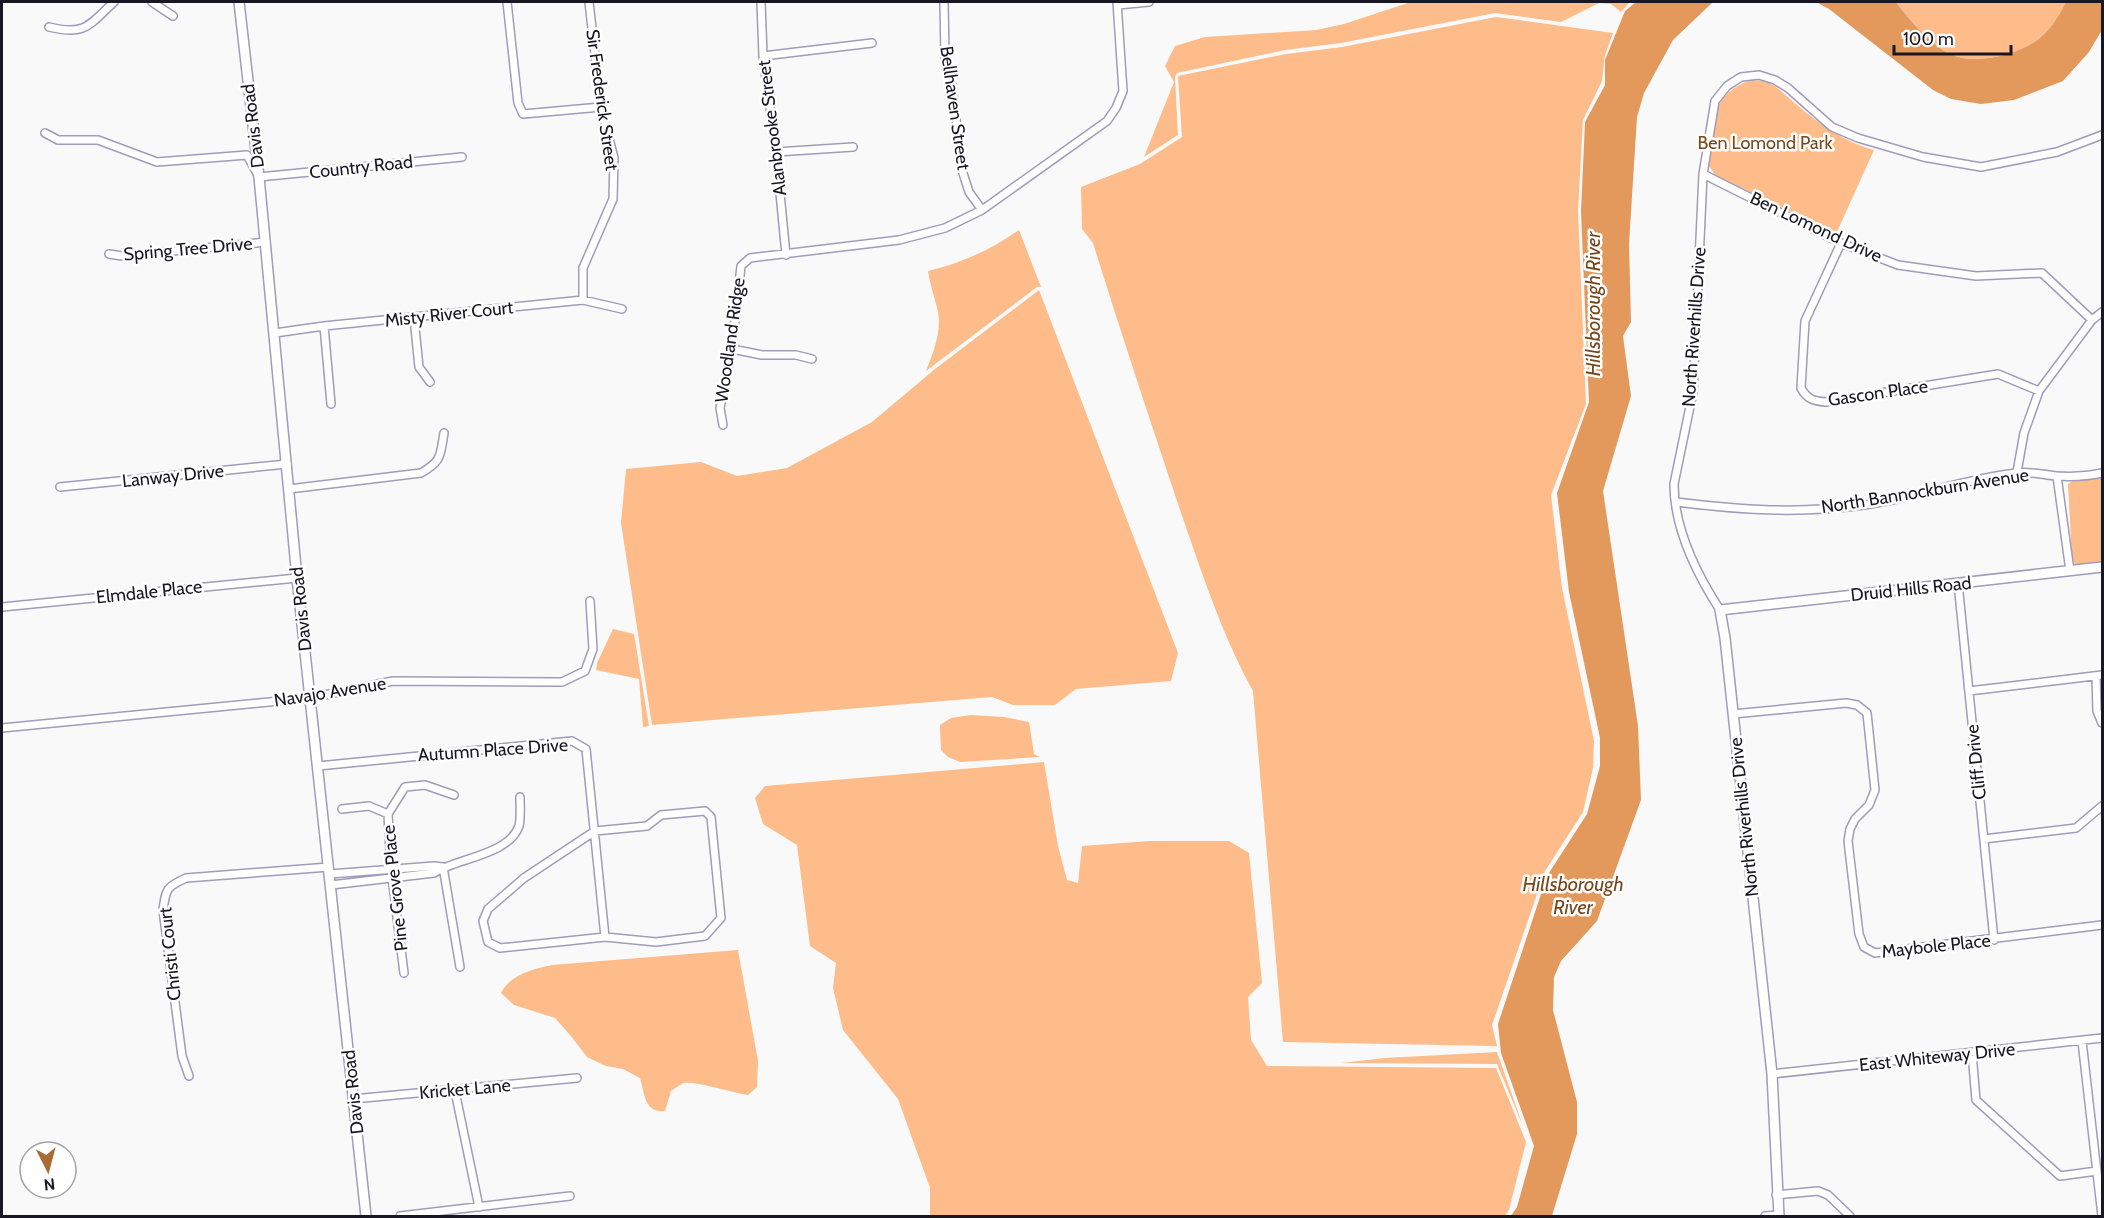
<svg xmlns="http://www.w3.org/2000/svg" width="2104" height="1218" viewBox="0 0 2104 1218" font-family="Cabin,sans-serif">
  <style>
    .green { fill: #fdbc89 }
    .water { fill: #e3995c }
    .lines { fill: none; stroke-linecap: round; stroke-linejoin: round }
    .street-casing { stroke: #a19bbc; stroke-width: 10 }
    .secondary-casing { stroke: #a19bbc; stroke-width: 12 }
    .street { stroke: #fff; stroke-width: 7 }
    .secondary { stroke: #fff; stroke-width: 9 }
    .labels { text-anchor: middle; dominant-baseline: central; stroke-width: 5; stroke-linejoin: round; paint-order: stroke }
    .street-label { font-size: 18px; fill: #1a1724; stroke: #fff }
    .park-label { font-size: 18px; fill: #79481c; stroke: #fff }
    .water-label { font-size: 20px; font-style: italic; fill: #77461a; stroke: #fff }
  </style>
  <rect width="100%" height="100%" fill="#f9f9f9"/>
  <path class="green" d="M 1411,2 L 1630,2 L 1621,12 L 1611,4 L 1599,3 L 1561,22 L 1495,13 L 1341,43 L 1285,50 L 1177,73 L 1175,77 L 1178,135 L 1144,157 L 1174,82 L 1165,66 L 1175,46 L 1205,37 L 1316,30 L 1344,24 Z
    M 1896,2 L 2066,2 C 2059,16 2049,32 2036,41 C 2014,56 1972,66 1948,53 C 1929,43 1908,18 1896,2 Z
    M 1496,17 L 1613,33 L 1605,55 L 1602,81 L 1583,120 L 1578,211 L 1586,404 L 1551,495 L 1562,588 L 1594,741 L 1593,768 L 1583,812 L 1545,871 L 1492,1025 L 1497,1046 L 1283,1042 L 1253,691 C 1220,631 1200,567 1178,504 C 1149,417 1120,330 1093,243 L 1082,229 L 1081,187 L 1140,164 L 1182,137 L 1178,76 L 1286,54 L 1342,47 Z
    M 1751,80 L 1766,81 L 1775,86 C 1805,112 1835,140 1874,150 L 1836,234 L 1715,175 L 1709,166 L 1718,107 C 1724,93 1737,85 1751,80 Z
    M 1019,230 L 1041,287 L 1037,287 L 926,371 C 933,353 942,332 938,312 C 935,298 930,285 928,271 C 962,263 990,250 1019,230 Z
    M 1039,290 L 1178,653 L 1171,681 L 1076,689 L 1055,705 L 1013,705 L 992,697 L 652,725 L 621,523 L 626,469 L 701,462 L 737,476 L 787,468 L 872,422 L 935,369 Z
    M 2102,477 L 2102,564 L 2081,566 L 2075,564 L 2072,558 L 2068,484 L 2074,480 Z
    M 613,629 L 634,634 L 649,726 L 643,727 L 639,679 L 596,670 L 597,663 Z
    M 971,715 L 1004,717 L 1029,722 L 1034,754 L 1040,757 L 960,762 L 948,757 L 941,750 L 940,725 L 951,718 Z
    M 1044,762 L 1058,846 L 1067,880 L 1078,883 L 1082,846 L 1150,841 L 1229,841 L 1249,853 L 1262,983 L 1248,997 L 1251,1040 L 1267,1066 L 1496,1068 L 1526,1142 L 1509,1210 L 1505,1216 L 930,1216 L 930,1188 L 898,1099 L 843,1030 L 833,988 L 836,963 L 810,946 L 797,845 L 763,824 L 755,798 L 765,786 Z
    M 738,950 L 758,1061 L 757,1087 L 748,1095 C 733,1093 697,1081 684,1083 C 680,1084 675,1089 671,1091 L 665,1111 C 644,1113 645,1094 640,1078 L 623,1069 L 606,1066 L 587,1057 L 570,1035 L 555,1018 L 514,1005 L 501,993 C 511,974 533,969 552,965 Z
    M 1497,1052 L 1523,1126 L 1497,1064 L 1341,1063 L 1385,1058 Z"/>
  <path class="water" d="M 1636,2 L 1713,2 L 1673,40 L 1644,93 L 1637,117 L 1629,244 L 1631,322 L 1623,336 L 1631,396 L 1603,491 L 1638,726 L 1641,800 L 1597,921 L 1561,961 L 1554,977 L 1553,1010 L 1577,1102 L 1577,1134 L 1552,1216 L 1511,1216 L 1517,1207 L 1534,1146 L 1501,1053 L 1498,1024 L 1547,876 L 1587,814 L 1600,766 L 1600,738 L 1569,592 L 1557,493 L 1589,402 L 1581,211 L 1585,122 L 1605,85 L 1605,60 L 1625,11 Z
    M 1816,2 L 1896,2 C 1908,18 1929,43 1948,53 C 1972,66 2014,56 2036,41 C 2049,32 2059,16 2066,2 L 2102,2 L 2102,30 L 2089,52 L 2063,81 L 2014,100 L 1981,104 L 1951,99 L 1933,90 L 1829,9 Z"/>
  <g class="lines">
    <g class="street-casing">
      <path id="street" d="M 152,2 L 173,16
        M 507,2 L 518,103 L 523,114 L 601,107
        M 761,2 L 763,56 L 776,152 L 786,255
        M 944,2 L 945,57 L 952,86 L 962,170 L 969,192 L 982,210
        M 1118,5 L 1149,2
        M 49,27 C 86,36 89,25 114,2
        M 763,56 L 872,43
        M 45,133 L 58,140 L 98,140 L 157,162 L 247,155 L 259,177 L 462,157
        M 776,152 L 853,147
        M 1703,174 L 1841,243 L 1898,265 L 1976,276 L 2042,273 L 2092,320
        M 1841,243 L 1805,321 L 1801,388 C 1807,399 1813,401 1826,402 L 1998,374 L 2039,391
        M 109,254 L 122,256 L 266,242
        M 583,300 L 583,268 L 613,199 L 614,158 L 601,107 L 589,2
        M 414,318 L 419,367 L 430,382
        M 324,326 L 331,404
        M 275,333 L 324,326 L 583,300 L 622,309
        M 732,349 L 762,355 L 796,355 L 812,359
        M 723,425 L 720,408 L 732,349 L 741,266 L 750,258 L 899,240 L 945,228 L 982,210 L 1107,121 L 1116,108 L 1123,91 L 1117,2
        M 2017,472 L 2024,433 L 2039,391 L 2092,320 L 2102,312
        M 2057,476 L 2070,571
        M 60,487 L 287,464
        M 289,489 L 421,473 C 442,461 440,456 444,433
        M 1676,502 C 1741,510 1798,514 1864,505 C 1915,498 1964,479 2016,473 C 2030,471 2043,475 2057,476 C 2072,477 2088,476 2102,473
        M 1958,583 L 1994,940
        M 2,607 L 297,578
        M 1720,610 C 1696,573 1674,529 1674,484 L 1693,392 L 1703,174 L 1715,101 L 1727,86 L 1741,77 L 1759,75 L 1775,80 L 1788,88 L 1832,127 L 1858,138 L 1923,157 L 1981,167 L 2057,152 L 2102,135
        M 2096,676 L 2097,711 L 2102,723
        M 1969,691 L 2102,675
        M 1733,714 L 1846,703 L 1857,705 L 1867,713 L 1875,790 L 1869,805 L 1855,819 L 1850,829 L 1848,841 L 1859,934 L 1864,947 L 1875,953 L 2102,925
        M 2,728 L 310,698 L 393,681 L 562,682 L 585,671 L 593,649 L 590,601
        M 318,766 L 572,741 L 586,749 L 605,937
        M 342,809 L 369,806 L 388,814
        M 705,811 L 711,817 L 721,918 L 705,936 L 656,942 L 605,937 L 500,948 L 488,942 L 483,921 L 488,909 L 524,878 L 595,831 L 647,826 L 661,815 Z
        M 388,814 L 391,869 L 404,973
        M 388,814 L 405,787 L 425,785 L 454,795
        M 1984,839 L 2076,828 L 2102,806
        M 443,867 L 460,967
        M 330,874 L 434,866 L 443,867
        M 331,885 L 434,873 C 457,858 509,855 519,826 C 521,818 520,806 520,797
        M 2082,1041 L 2102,1216
        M 1972,1053 L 1976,1100 L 2060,1176 L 2097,1171
        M 1772,1074 L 2102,1038
        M 189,1076 L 182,1056 L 163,910 C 166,889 166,887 186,878 L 329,867
        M 455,1091 L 479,1207
        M 353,1099 L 577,1078
        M 1776,1195 L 1818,1191 L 1828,1195 L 1850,1216
        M 400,1216 L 570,1196
        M 1765,1216 L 1778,1215"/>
    </g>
    <g class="secondary-casing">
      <path id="secondary" d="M 239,2 L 259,177 L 297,578 L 366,1216
        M 1779,1216 L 1772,1074 L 1725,638 L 1720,610 L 2102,567"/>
    </g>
    <use href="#street" class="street"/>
    <use href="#secondary" class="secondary"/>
  </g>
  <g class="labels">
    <g class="street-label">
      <text transform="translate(602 100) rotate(82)">Sir Frederick Street</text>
      <text transform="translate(955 108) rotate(82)">Bellhaven Street</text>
      <text transform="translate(253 126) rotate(-97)">Davis Road</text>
      <text transform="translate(772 128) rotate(-97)">Alanbrooke Street</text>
      <text transform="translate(361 167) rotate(-6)">Country Road</text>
      <text transform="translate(1816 227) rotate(25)">Ben Lomond Drive</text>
      <text transform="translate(188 249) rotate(-5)">Spring Tree Drive</text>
      <text transform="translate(449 314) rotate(-6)">Misty River Court</text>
      <text transform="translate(1694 327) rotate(-86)">North Riverhills Drive</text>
      <text transform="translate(730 340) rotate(-82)">Woodland Ridge</text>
      <text transform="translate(1878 393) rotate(-8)">Gascon Place</text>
      <text transform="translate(173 476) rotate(-6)">Lanway Drive</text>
      <text transform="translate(1925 491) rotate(-9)">North Bannockburn Avenue</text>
      <text transform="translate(1911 589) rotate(-6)">Druid Hills Road</text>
      <text transform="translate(149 592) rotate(-6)">Elmdale Place</text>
      <text transform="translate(301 609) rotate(-96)">Davis Road</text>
      <text transform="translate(330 692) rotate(-9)">Navajo Avenue</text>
      <text transform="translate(493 750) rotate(-4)">Autumn Place Drive</text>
      <text transform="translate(1976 762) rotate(-96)">Cliff Drive</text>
      <text transform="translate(1744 817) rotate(-96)">North Riverhills Drive</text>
      <text transform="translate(395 888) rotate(-96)">Pine Grove Place</text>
      <text transform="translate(1936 946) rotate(-6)">Maybole Place</text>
      <text transform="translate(170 954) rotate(-96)">Christi Court</text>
      <text transform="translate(1937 1057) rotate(-6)">East Whiteway Drive</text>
      <text transform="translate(465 1089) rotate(-5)">Kricket Lane</text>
      <text transform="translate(353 1092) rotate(-96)">Davis Road</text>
    </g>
    <g class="park-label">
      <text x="1765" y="143">Ben Lomond Park</text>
    </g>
    <g class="water-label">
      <text transform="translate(1593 304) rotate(-90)">Hillsborough River</text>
      <text x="1573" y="884">Hillsborough<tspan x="1573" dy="23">River</tspan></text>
    </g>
  </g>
  <rect width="2104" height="1218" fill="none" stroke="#1a1724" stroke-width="6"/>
  <g transform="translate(48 1170) rotate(174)"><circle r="28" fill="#ffffff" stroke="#a3a2a7" stroke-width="1.5"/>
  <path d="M0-4.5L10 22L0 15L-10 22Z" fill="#aa6a33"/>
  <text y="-9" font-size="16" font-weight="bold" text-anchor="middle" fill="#1a1724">N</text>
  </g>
  <path d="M1894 45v9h117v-9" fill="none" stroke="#1a1724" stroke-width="3"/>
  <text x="1903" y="45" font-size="18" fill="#1a1724" stroke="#ffffff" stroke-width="4.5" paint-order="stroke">100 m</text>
</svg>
